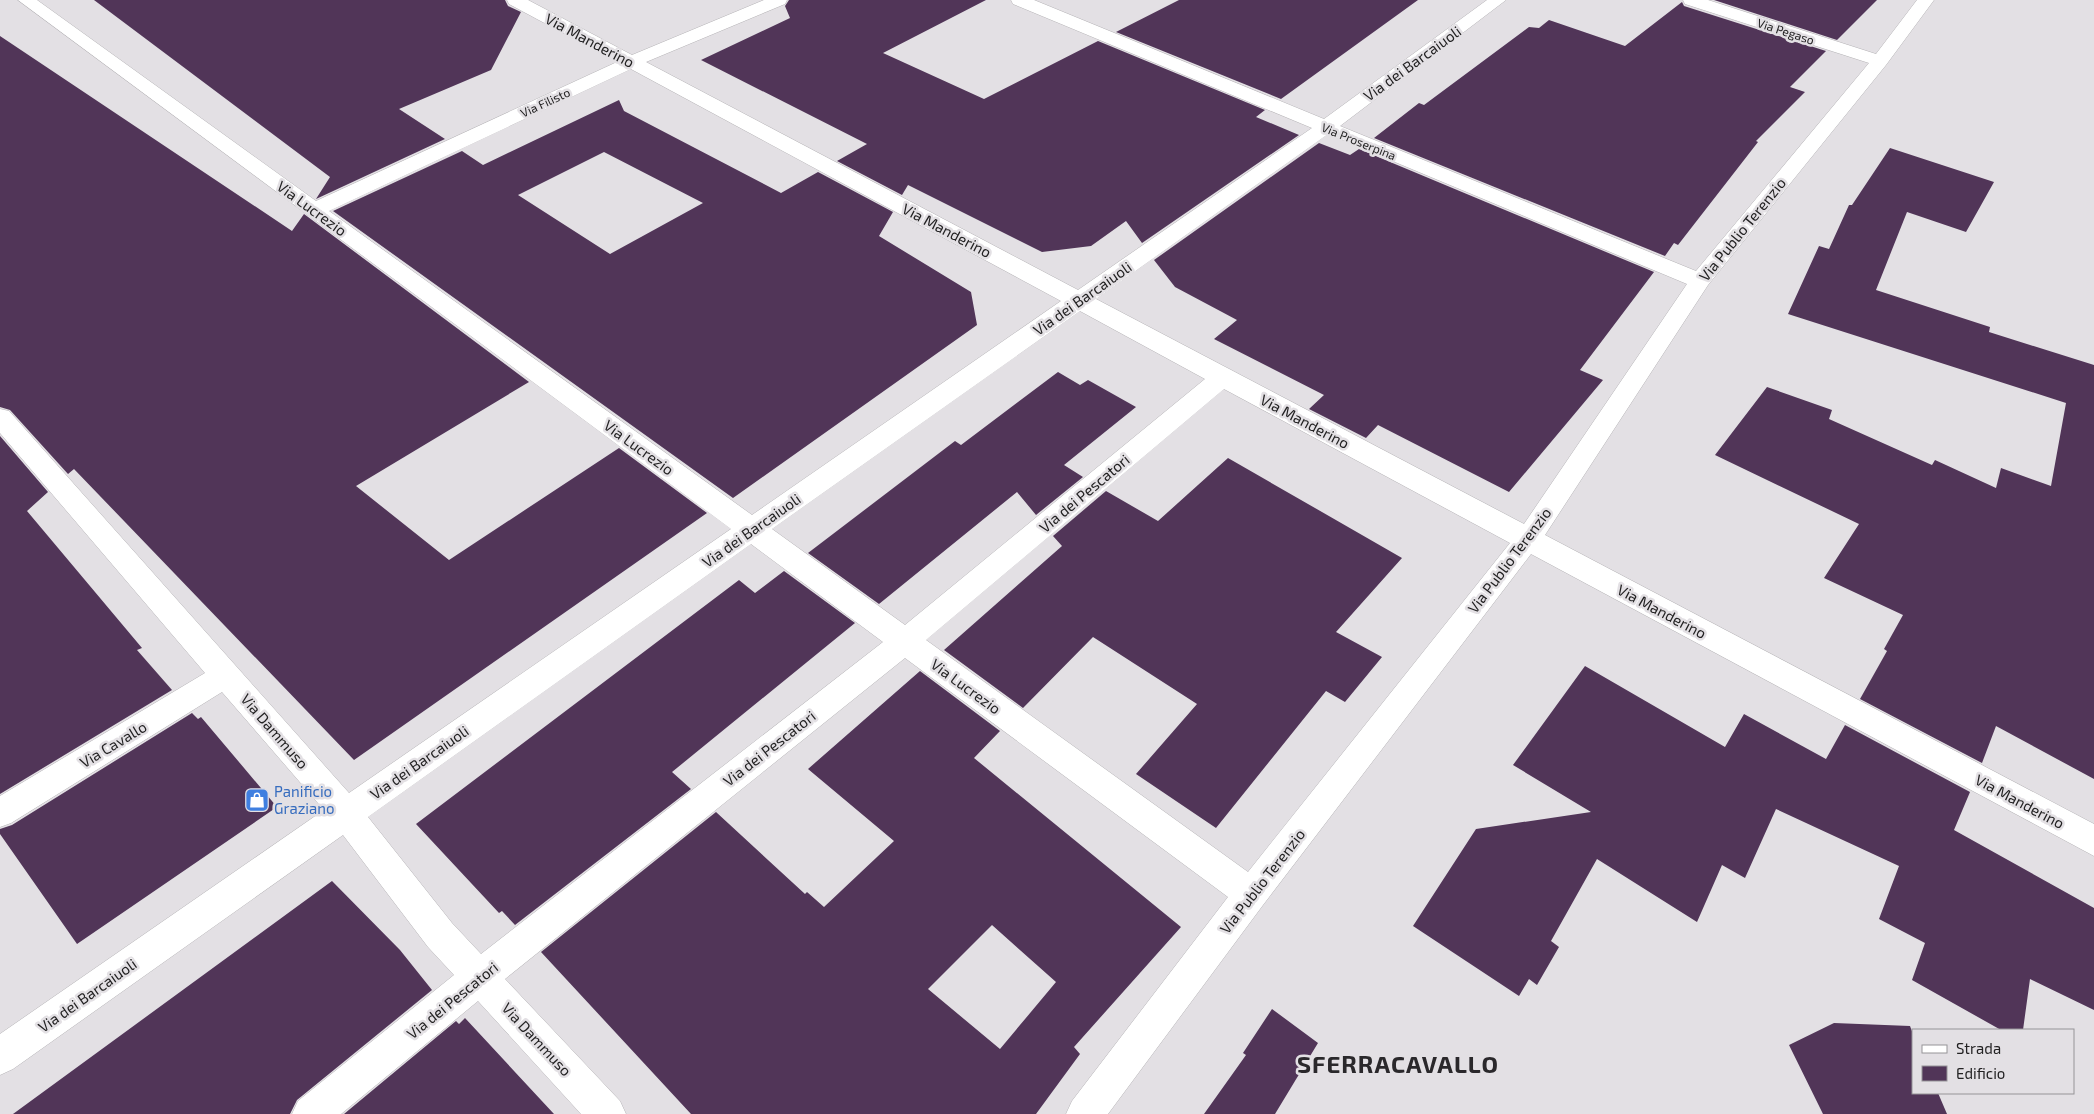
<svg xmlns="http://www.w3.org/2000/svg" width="2094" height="1114" viewBox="0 0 2094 1114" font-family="'Exo 2',sans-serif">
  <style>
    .building { fill: #513558; fill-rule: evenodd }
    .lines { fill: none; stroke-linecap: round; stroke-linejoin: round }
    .street-casing { stroke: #b5b3b6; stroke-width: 1 }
    .street { fill: #fff; fill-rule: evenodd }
    .labels { text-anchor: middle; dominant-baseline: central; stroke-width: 5; stroke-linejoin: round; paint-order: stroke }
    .far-street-label { font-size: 12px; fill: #232223; stroke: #e3e0e4 }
    .street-label { font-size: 15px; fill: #232223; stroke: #e3e0e4 }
    .shop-label { font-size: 15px; fill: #366cbe; stroke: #e3e0e4; text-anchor: start }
    .near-district-label { font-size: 24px; font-weight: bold; letter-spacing: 1px; fill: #2a282b; stroke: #e3e0e4 }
  </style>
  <rect width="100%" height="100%" fill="#e3e0e4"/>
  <path class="building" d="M 94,0 L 505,0 L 508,6 L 521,12 L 491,70 L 399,109 L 445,139 L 316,199 L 330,177 Z
    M 789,0 L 986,0 L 883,53 L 984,99 L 1098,41 L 1265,110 L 1256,117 L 1299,135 L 1142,243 L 1126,221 L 1091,246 L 1042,252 L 908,185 L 902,195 L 837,161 L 867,144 L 701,60 L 790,18 L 785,6 Z
    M 1179,0 L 1418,0 L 1281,99 L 1116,32 Z
    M 1714,0 L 1877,0 L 1837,40 Z
    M 1682,2 L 1684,6 L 1826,51 L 1790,87 L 1805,92 L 1756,141 L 1758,142 L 1678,245 L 1674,243 L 1665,256 L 1374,138 L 1419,103 L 1424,105 L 1529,27 L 1539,28 L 1549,20 L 1625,46 Z
    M 0,36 L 292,231 L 304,214 L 529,382 L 356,486 L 449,560 L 619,448 L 707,513 L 354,760 L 74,469 L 68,474 L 10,410 L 0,407 Z
    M 619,100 L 624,111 L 781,193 L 818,172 L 893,212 L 879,236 L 971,292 L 977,325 L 733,498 L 333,211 L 462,151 L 483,165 ZM 604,152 L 703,203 L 610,254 L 518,195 Z
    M 1319,143 L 1350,155 L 1359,149 L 1654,272 L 1580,370 L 1603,380 L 1509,492 L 1378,425 L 1366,438 L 1309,409 L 1324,395 L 1214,339 L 1237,320 L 1175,287 L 1154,260 Z
    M 1890,148 L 1994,182 L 1966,232 L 1907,212 L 1876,290 L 1990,327 L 1989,332 L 2094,365 L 2094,779 L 1996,726 L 1982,763 L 1860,699 L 1887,651 L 1884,649 L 1903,615 L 1824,578 L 1859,524 L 1715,455 L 1767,387 L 1832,410 L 1829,419 L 1932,465 L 1935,460 L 1996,488 L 2001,468 L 2051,486 L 2066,403 L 1788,314 L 1819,246 L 1829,249 L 1849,205 L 1852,205 Z
    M 1058,372 L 1080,385 L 1088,380 L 1136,407 L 1064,465 L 1083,477 L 1036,515 L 1017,492 L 879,604 L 808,553 L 955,441 L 961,445 Z
    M 0,436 L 48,492 L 27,511 L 142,648 L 137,650 L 172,690 L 0,794 Z
    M 1228,458 L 1402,558 L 1336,632 L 1382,657 L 1345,702 L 1326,691 L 1216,828 L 1136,774 L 1197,704 L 1093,637 L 1023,708 L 944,650 L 1062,546 L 1053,536 L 1106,491 L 1158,521 Z
    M 784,571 L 855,623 L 672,772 L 691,789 L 515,925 L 502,911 L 499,913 L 416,824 L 739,580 L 755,593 Z
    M 1585,666 L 1725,747 L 1744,714 L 1826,759 L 1845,725 L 1970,792 L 1954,830 L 2094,908 L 2094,1010 L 2030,979 L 2023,1030 L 2001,1030 L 1912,980 L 1925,943 L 1879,919 L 1899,866 L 1776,809 L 1745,878 L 1722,865 L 1697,922 L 1597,859 L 1551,941 L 1559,947 L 1537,985 L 1529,979 L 1519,996 L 1413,926 L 1476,829 L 1591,812 L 1513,765 Z
    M 920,671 L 1000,731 L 974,758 L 1181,927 L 1074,1047 L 1080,1054 L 1036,1114 L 691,1114 L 541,952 L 716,812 L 805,894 L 807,892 L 824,907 L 894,841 L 808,769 ZM 992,925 L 1056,982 L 1000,1049 L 928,989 Z
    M 192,713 L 198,719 L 201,717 L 277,807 L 77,944 L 0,834 L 0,829 L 12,825 Z
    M 332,881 L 400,950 L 432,990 L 297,1100 L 290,1114 L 13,1114 Z
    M 1272,1009 L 1318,1043 L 1275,1114 L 1204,1114 L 1246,1055 L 1243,1053 Z
    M 465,1018 L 554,1114 L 344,1114 L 456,1021 L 459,1024 Z
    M 1834,1023 L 1910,1026 L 1913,1034 L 1913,1093 L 1938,1093 L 1947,1114 L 1823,1114 L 1789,1045 Z"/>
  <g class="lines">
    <g class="street-casing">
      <path id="street" d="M 18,0 L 37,0 L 316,201 L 617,62 L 509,4 L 507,0 L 528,0 L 632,55 L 764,0 L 787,0 L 785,4 L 646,62 L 1078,290 L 1312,128 L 1013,4 L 1011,0 L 1034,0 L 1324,119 L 1487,0 L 1506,0 L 1340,126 L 1696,271 L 1869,63 L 1685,4 L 1683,0 L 1708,0 L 1876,54 L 1917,0 L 1934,0 L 1886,65 L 1708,285 L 1545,535 L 2094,824 L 2094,856 L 1531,554 L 1263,905 L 1108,1114 L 1066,1114 L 1072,1101 L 1228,897 L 905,658 L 505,979 L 620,1101 L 626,1114 L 581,1114 L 478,1001 L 341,1114 L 292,1114 L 298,1101 L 454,975 L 428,947 L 343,835 L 13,1069 L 0,1075 L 0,1034 L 324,810 L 222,692 L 11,823 L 0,827 L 0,796 L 205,673 L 0,433 L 0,409 L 9,411 L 349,793 L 731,529 ZM 631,69 L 1061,301 L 752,515 L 329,211 ZM 1328,134 L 1687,284 L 1524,524 L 1096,299 ZM 1080,311 L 1205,379 L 905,625 L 772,529 ZM 1224,389 L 1510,543 L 1248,872 L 926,640 ZM 751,544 L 883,642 L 481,954 L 452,923 L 368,817 Z"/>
    </g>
    <use href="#street" class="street"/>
  </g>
  <defs>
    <g id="shop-square" transform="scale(1.25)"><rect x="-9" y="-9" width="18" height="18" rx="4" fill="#3f7fe0" stroke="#e3e0e4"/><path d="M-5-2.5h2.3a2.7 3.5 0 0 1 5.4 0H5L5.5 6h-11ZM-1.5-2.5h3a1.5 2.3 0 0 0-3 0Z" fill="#fff"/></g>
  </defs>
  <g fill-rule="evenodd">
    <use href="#shop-square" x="257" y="800"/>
  </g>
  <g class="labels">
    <g class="far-street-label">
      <text transform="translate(1786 31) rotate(18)">Via Pegaso</text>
      <text transform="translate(545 102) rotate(-25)">Via Filisto</text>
      <text transform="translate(1359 141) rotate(22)">Via Proserpina</text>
    </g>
    <g class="street-label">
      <text transform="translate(590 40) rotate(28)">Via Manderino</text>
      <text transform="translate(1412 63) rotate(-36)">Via dei Barcaiuoli</text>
      <text transform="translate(312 208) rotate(36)">Via Lucrezio</text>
      <text transform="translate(1742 229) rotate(-51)">Via Publio Terenzio</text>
      <text transform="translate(947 230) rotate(28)">Via Manderino</text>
      <text transform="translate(1082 298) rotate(-35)">Via dei Barcaiuoli</text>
      <text transform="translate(1305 421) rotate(28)">Via Manderino</text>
      <text transform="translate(639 447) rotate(36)">Via Lucrezio</text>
      <text transform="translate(1084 493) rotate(-40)">Via dei Pescatori</text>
      <text transform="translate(751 530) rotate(-35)">Via dei Barcaiuoli</text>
      <text transform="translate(1509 560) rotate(-53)">Via Publio Terenzio</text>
      <text transform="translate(1662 611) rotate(28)">Via Manderino</text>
      <text transform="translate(966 686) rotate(36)">Via Lucrezio</text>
      <text transform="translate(275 731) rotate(49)">Via Dammuso</text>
      <text transform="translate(113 744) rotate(-31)">Via Cavallo</text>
      <text transform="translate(769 748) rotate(-38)">Via dei Pescatori</text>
      <text transform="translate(419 762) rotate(-35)">Via dei Barcaiuoli</text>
      <text transform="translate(2020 801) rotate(28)">Via Manderino</text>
      <text transform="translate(1262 881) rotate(-52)">Via Publio Terenzio</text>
      <text transform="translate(87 995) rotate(-35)">Via dei Barcaiuoli</text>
      <text transform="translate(452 1000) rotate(-39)">Via dei Pescatori</text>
      <text transform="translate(537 1039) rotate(47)">Via Dammuso</text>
    </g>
    <g class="shop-label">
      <text x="274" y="791">Panificio<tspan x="274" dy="17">Graziano</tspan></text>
    </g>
    <g class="near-district-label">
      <text x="1398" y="1063">SFERRACAVALLO</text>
    </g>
  </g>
  <rect x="1912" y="1029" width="162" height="65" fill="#e3e0e4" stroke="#969497"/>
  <rect x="1922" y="1045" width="25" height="8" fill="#ffffff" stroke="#969497"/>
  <text x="1956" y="1054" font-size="15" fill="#232223">Strada</text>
  <rect x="1922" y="1066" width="25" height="15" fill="#513558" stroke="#969497"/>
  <text x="1956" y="1079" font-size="15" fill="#232223">Edificio</text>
</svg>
